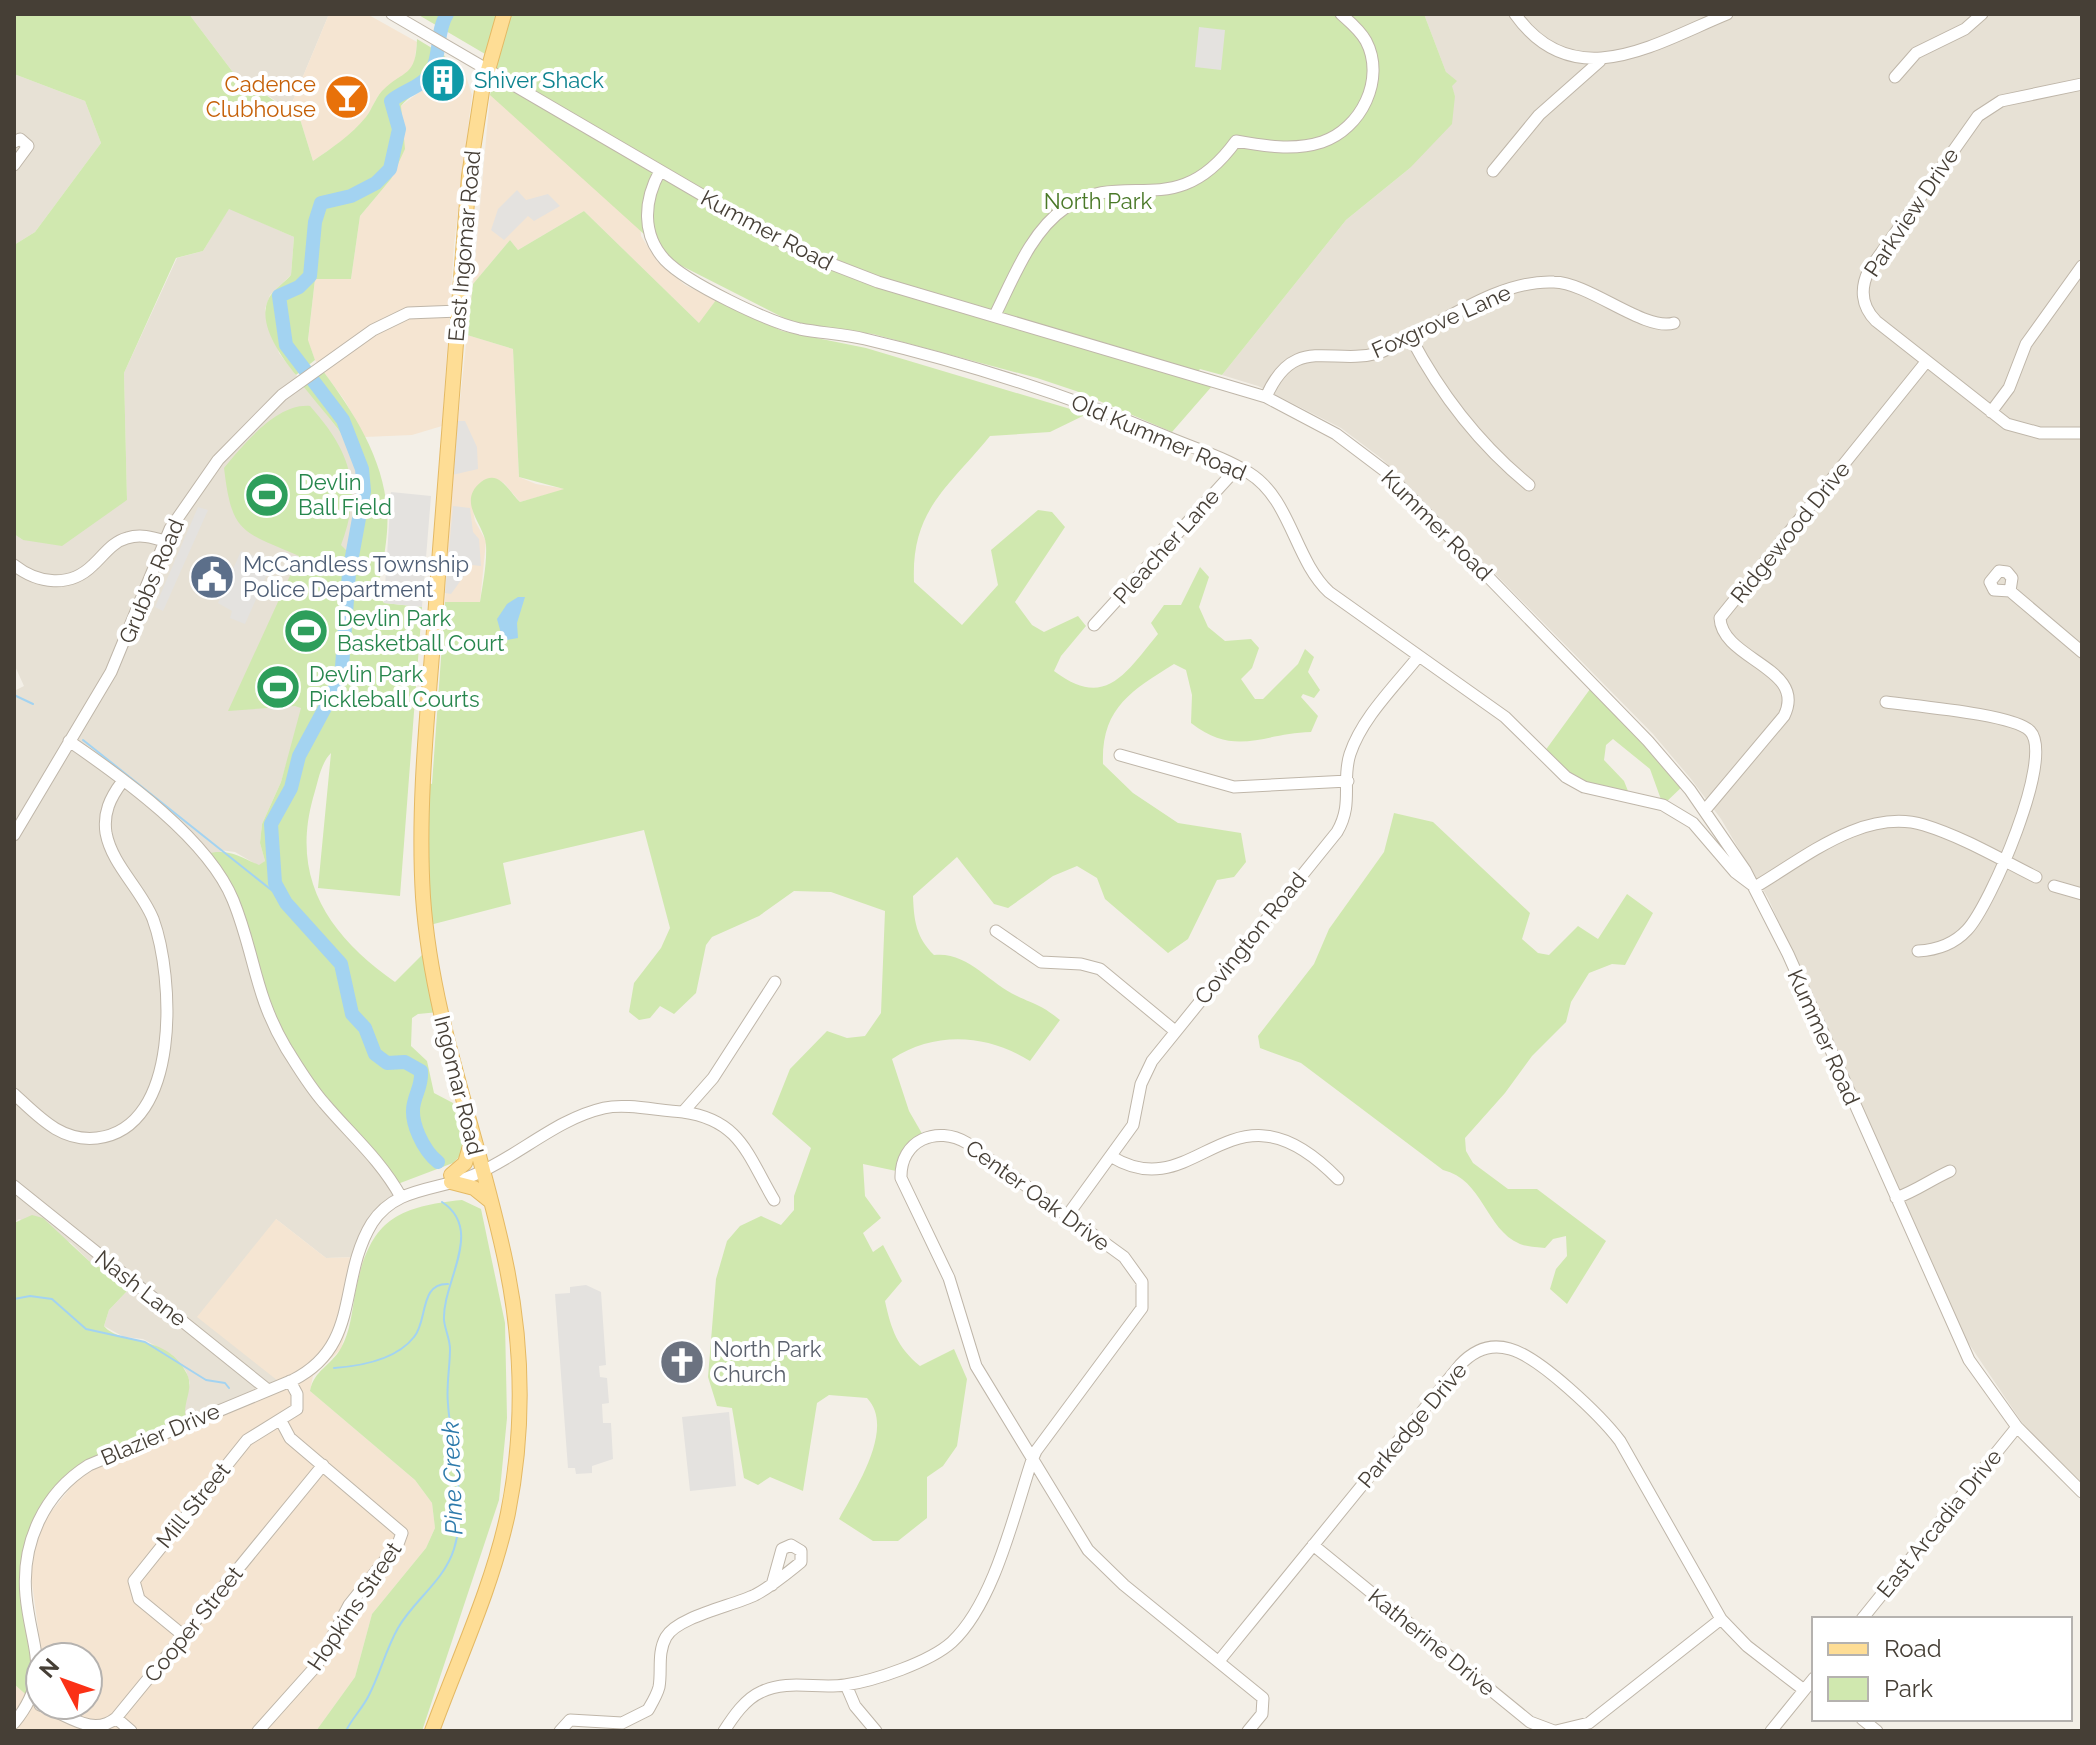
<svg xmlns="http://www.w3.org/2000/svg" width="2096" height="1745" viewBox="0 0 2096 1745" font-family="Raleway,sans-serif">
  <style>
    .residential { fill: #e7e1d5 }
    .commercial { fill: #f5e5d2 }
    .green { fill: #d0e8af }
    .parking { fill: #e4e2df }
    .water { fill: #a3d3f1 }
    .lines { fill: none; stroke-linecap: round; stroke-linejoin: round }
    .stream { stroke: #a3d3f1; stroke-width: 2 }
    .river { stroke: #a3d3f1; stroke-width: 14 }
    .minor-casing { stroke: #bfb6a9; stroke-width: 13 }
    .major-casing { stroke: #e4b964; stroke-width: 16 }
    .minor { stroke: #fff; stroke-width: 11 }
    .major { stroke: #fedd95; stroke-width: 14 }
    .labels { text-anchor: middle; dominant-baseline: central; stroke-width: 8; stroke-linejoin: round; paint-order: stroke }
    .culture-label { font-size: 22px; fill: #0d838f; stroke: #fff; text-anchor: start }
    .food-label { font-size: 22px; fill: #c56008; stroke: #fff; text-anchor: end }
    .park-label { font-size: 22px; fill: #4a7928; stroke: #fff }
    .street-label { font-size: 22px; fill: #463f36; stroke: #fff }
    .leisure-label { font-size: 22px; fill: #27864d; stroke: #fff; text-anchor: start }
    .service-label { font-size: 22px; fill: #4e5e75; stroke: #fff; text-anchor: start }
    .worship-label { font-size: 22px; fill: #5b616d; stroke: #fff; text-anchor: start }
    .water-label { font-size: 24px; font-style: italic; fill: #2d7aab; stroke: #fff }
  </style>
  <rect width="100%" height="100%" fill="#f3efe7"/>
  <path class="residential" d="M 189,14 L 329,14 L 289,110 L 232,71 Z
    M 1424,14 L 2082,14 L 2082,1483 L 2025,1427 L 1965,1338 L 1768,898 L 1721,819 L 1691,779 L 1653,734 L 1382,459 L 1341,428 L 1258,386 L 1222,375 L 1346,220 L 1410,168 L 1455,96 Z
    M 14,74 L 85,101 L 101,143 L 35,232 L 14,245 Z
    M 229,208 L 294,237 L 291,275 L 270,295 L 265,309 L 279,353 L 348,442 L 362,472 L 362,508 L 281,782 L 262,824 L 260,843 L 265,861 L 259,866 L 235,852 L 220,850 L 401,1197 L 385,1207 L 358,1257 L 326,1258 L 276,1219 L 282,1384 L 187,1422 L 183,1410 L 190,1383 L 186,1371 L 172,1355 L 143,1339 L 124,1337 L 104,1326 L 109,1310 L 128,1290 L 119,1276 L 89,1261 L 71,1243 L 19,1219 L 14,1223 L 14,691 L 24,686 L 14,664 L 14,534 L 23,540 L 127,500 L 124,373 L 177,258 L 203,251 Z"/>
  <path class="commercial" d="M 329,14 L 367,14 L 417,42 L 414,65 L 408,74 L 378,96 L 366,118 L 346,138 L 313,161 L 300,119 L 289,110 Z
    M 445,56 L 464,70 L 472,95 L 454,245 L 442,426 L 412,435 L 365,437 L 345,401 L 315,360 L 308,341 L 315,279 L 351,279 L 360,216 L 391,179 L 401,106 L 431,83 L 440,72 Z
    M 495,91 L 639,205 L 641,236 L 657,261 L 685,285 L 716,300 L 700,324 L 584,211 L 518,250 L 510,240 L 473,284 L 490,95 Z
    M 467,335 L 513,349 L 519,477 L 536,484 L 566,489 L 520,502 L 504,483 L 492,478 L 479,484 L 471,499 L 475,521 L 486,541 L 480,602 L 445,602 L 452,475 Z
    M 276,1219 L 326,1258 L 365,1257 L 341,1349 L 313,1376 L 310,1391 L 415,1480 L 432,1503 L 435,1528 L 426,1548 L 372,1614 L 355,1677 L 316,1731 L 14,1731 L 14,1684 L 35,1702 L 40,1684 L 40,1705 L 88,1705 L 88,1657 L 42,1657 L 30,1568 L 42,1523 L 76,1481 L 120,1453 L 282,1384 L 197,1317 Z"/>
  <path class="green" d="M 14,14 L 189,14 L 232,71 L 300,119 L 313,161 C 332,148 351,135 366,117 C 372,109 375,99 382,91 C 404,69 416,78 417,39 L 445,56 C 437,83 418,87 401,106 L 405,149 L 391,179 L 360,216 L 351,279 L 315,279 L 308,340 L 315,360 L 296,375 C 281,356 256,323 269,298 C 273,290 285,282 291,275 L 294,237 L 229,209 L 203,251 L 176,258 L 124,373 L 127,500 L 62,546 L 23,540 L 14,534 L 14,245 L 35,232 L 101,143 L 85,101 L 14,74 Z
    M 417,14 L 1424,14 L 1446,72 L 1457,81 L 1452,86 L 1455,96 L 1452,124 L 1410,168 L 1346,220 L 1222,375 L 1200,369 L 1192,378 L 1213,385 L 1172,432 L 1076,391 L 1037,378 L 873,334 L 803,325 L 784,318 L 676,263 L 490,95 L 497,61 Z
    M 584,211 L 699,323 L 716,300 L 782,331 L 866,348 L 1087,414 L 1050,432 L 990,436 C 947,489 911,510 914,582 L 962,625 L 998,585 L 991,550 L 1038,510 L 1052,512 L 1065,527 L 1015,602 L 1032,625 L 1044,632 L 1078,616 L 1086,626 L 1061,656 L 1054,671 C 1105,710 1125,674 1158,634 L 1151,623 L 1164,605 L 1181,605 L 1200,567 L 1209,577 L 1199,607 L 1208,627 L 1225,641 L 1251,639 L 1259,648 L 1252,668 L 1241,679 L 1255,699 L 1263,699 L 1298,664 L 1305,649 L 1314,657 L 1308,672 L 1320,690 L 1314,698 L 1303,694 L 1301,697 L 1318,716 L 1311,732 C 1262,733 1237,758 1191,723 L 1192,695 L 1186,670 L 1174,664 C 1131,691 1101,708 1103,764 L 1133,793 L 1178,823 L 1241,833 L 1246,862 L 1234,877 L 1217,880 L 1188,939 L 1168,953 L 1105,899 L 1097,878 L 1077,866 L 1053,876 L 1008,908 L 994,904 L 957,857 L 913,896 C 914,921 916,937 934,955 C 967,951 989,983 1017,996 C 1038,1006 1040,1004 1060,1020 L 1030,1061 C 987,1034 935,1031 892,1059 L 909,1111 L 924,1137 L 901,1172 L 863,1164 L 865,1196 L 881,1218 L 863,1233 L 873,1252 L 883,1245 L 902,1281 L 885,1301 C 891,1329 897,1347 920,1366 L 954,1349 L 967,1379 L 957,1446 L 943,1466 L 927,1477 L 927,1518 L 898,1541 L 873,1541 L 839,1519 C 855,1489 896,1428 867,1398 L 829,1395 L 817,1403 L 803,1491 L 770,1477 L 758,1485 L 744,1478 L 732,1408 L 717,1406 L 708,1377 L 716,1279 L 727,1241 L 740,1226 L 761,1216 L 781,1225 L 794,1210 L 794,1196 L 811,1148 L 772,1114 L 790,1069 L 827,1031 L 847,1038 L 865,1036 L 881,1013 L 885,911 L 831,892 L 794,891 L 759,916 L 712,937 L 706,945 L 696,993 L 674,1014 L 660,1006 L 650,1018 L 639,1020 L 629,1012 L 634,983 L 661,948 L 670,928 L 644,830 L 503,863 L 511,904 L 426,926 L 423,781 L 432,784 L 445,602 L 480,602 C 483,583 487,564 486,545 C 485,525 456,502 481,482 C 499,468 509,492 520,502 L 564,489 L 519,477 L 513,349 L 467,335 L 473,284 L 510,240 L 518,250 Z
    M 323,371 C 353,411 384,459 387,511 C 389,531 384,553 382,574 C 374,584 376,592 384,603 L 422,607 L 400,896 L 318,888 L 331,753 C 320,764 318,783 313,798 C 290,881 331,937 395,982 L 423,954 L 439,1012 L 418,1014 L 412,1018 L 411,1046 L 427,1061 L 434,1093 L 453,1103 L 465,1151 L 453,1163 L 395,1185 L 326,1105 L 277,1033 L 243,930 L 205,854 C 229,848 238,856 259,865 L 265,861 L 260,843 L 262,824 L 281,782 L 301,708 L 295,706 L 228,711 L 299,556 C 241,531 232,534 224,468 C 244,444 277,403 310,406 C 350,451 363,487 341,545 L 347,551 C 377,463 358,454 303,386 Z
    M 1593,685 L 1685,784 L 1663,805 L 1650,769 L 1613,739 L 1606,745 L 1604,760 L 1624,781 L 1630,796 L 1595,789 L 1542,755 Z
    M 1394,813 L 1433,822 L 1530,913 L 1522,939 L 1538,953 L 1549,955 L 1578,926 L 1598,939 L 1627,894 L 1653,913 L 1625,965 L 1612,964 L 1589,973 L 1571,1002 L 1566,1022 L 1532,1056 L 1505,1093 L 1465,1138 L 1466,1151 L 1473,1163 L 1508,1189 L 1537,1189 L 1606,1241 L 1567,1304 L 1550,1289 L 1556,1269 L 1567,1256 L 1566,1236 L 1553,1239 L 1545,1248 C 1538,1247 1527,1247 1520,1244 C 1485,1229 1483,1179 1443,1170 L 1301,1063 L 1260,1048 L 1258,1036 L 1314,964 L 1329,929 L 1384,852 Z
    M 462,1200 L 481,1209 L 505,1323 L 507,1418 L 499,1500 L 422,1731 L 316,1731 L 355,1677 L 372,1614 L 426,1548 L 435,1528 L 432,1503 L 415,1480 L 310,1391 C 314,1370 331,1366 341,1348 C 350,1332 352,1312 355,1294 C 369,1223 392,1207 462,1200 Z
    M 32,1215 L 43,1218 L 89,1261 L 128,1284 L 128,1290 L 109,1310 L 104,1326 C 120,1346 168,1333 187,1374 C 195,1390 180,1405 187,1422 L 126,1447 L 62,1486 L 29,1548 L 33,1631 L 31,1699 L 14,1684 L 14,1223 Z"/>
  <path class="parking" d="M 1199,27 L 1225,30 L 1221,70 L 1195,67 Z
    M 517,190 L 526,200 L 548,194 L 560,206 L 534,221 L 528,216 L 504,240 L 491,230 L 498,209 Z
    M 458,421 L 465,421 L 477,447 L 478,469 L 452,475 Z
    M 391,492 L 431,496 L 422,607 L 384,603 Z
    M 453,506 L 470,508 L 473,532 L 479,539 L 481,566 L 472,565 L 451,594 L 445,593 Z
    M 198,507 L 208,510 L 163,611 L 155,607 Z
    M 241,551 L 272,563 L 245,624 L 230,618 L 232,611 L 218,603 Z
    M 586,1285 L 601,1292 L 606,1365 L 599,1366 L 600,1377 L 607,1378 L 609,1403 L 602,1404 L 603,1423 L 611,1423 L 613,1459 L 592,1466 L 592,1473 L 576,1474 L 575,1468 L 568,1468 L 555,1294 L 570,1293 L 570,1287 Z
    M 729,1412 L 736,1486 L 690,1491 L 682,1417 Z"/>
  <path class="water" d="M 518,597 L 525,597 L 517,623 L 518,638 L 507,640 L 502,637 L 497,619 L 507,604 Z"/>
  <g class="lines">
    <path class="stream" d="M 14,695 L 33,704
      M 83,740 L 284,900
      M 14,1299 L 30,1296 L 52,1299 L 86,1329 L 145,1342 L 206,1380 L 225,1383 L 229,1388
      M 334,1368 C 362,1366 396,1360 414,1337 C 428,1321 419,1283 448,1284
      M 346,1731 C 352,1718 363,1708 369,1695 C 380,1674 386,1649 398,1628 C 414,1600 444,1581 454,1549 C 468,1505 451,1449 448,1404 C 446,1386 450,1367 450,1349 C 450,1339 445,1330 444,1320 C 442,1282 485,1230 442,1202"/>
    <path class="river" d="M 438,1162 C 424,1151 409,1122 414,1103 C 417,1090 422,1085 421,1071 L 405,1062 L 387,1063 L 375,1054 L 365,1028 L 352,1014 L 341,964 L 286,903 L 275,883 L 271,824 L 291,788 L 299,756 L 333,693 L 342,667 L 349,573 L 364,491 L 362,469 L 343,420 L 286,345 L 279,296 L 299,287 L 310,276 L 315,222 L 321,203 L 351,196 L 376,183 L 390,169 L 399,129 L 391,101 C 404,90 424,87 432,70 C 441,54 436,31 447,14"/>
    <g class="minor-casing">
      <path id="minor" d="M 392,14 L 798,251 L 878,282 L 1266,397 L 1336,434 L 1385,471 L 1648,741 L 1690,790 L 1745,870 L 1788,954 L 1969,1360 L 2017,1427 L 2082,1492
        M 1515,14 C 1574,97 1656,43 1727,14
        M 1895,77 L 1916,53 L 1965,29 L 1982,14
        M 2082,84 L 2001,101 L 1978,116 L 1869,270 C 1860,288 1861,306 1876,321 L 2007,424 L 2040,433 L 2082,433
        M 14,142 L 20,139 L 28,146 L 14,165
        M 660,171 C 644,200 641,234 665,260 C 687,283 768,322 800,329 C 821,333 844,334 865,339 C 967,363 1069,396 1165,436 C 1193,448 1224,457 1249,473 C 1291,499 1294,559 1329,592 L 1505,717 L 1566,777 L 1584,787 L 1663,805 L 1693,823 L 1735,872 L 1755,887 C 1803,859 1864,807 1924,825 C 1963,837 2000,859 2036,877
        M 1493,171 L 1539,115 L 1600,61
        M 995,315 C 1013,279 1031,231 1065,208 C 1126,166 1175,225 1236,141 C 1264,146 1294,151 1322,142 C 1361,129 1386,79 1366,41 C 1360,30 1350,22 1341,14
        M 1411,338 C 1441,395 1479,444 1529,485
        M 1266,397 C 1294,333 1330,366 1379,353 C 1432,331 1495,279 1554,282 C 1590,283 1645,332 1674,323
        M 1991,412 L 2009,388 L 2026,344 L 2082,266
        M 14,565 C 38,584 70,588 93,565 C 104,555 112,542 127,538 C 140,534 152,537 164,541
        M 2010,591 L 2012,578 L 2007,572 L 1999,571 L 1990,582 L 1994,590 L 2010,591 L 2082,652
        M 1094,625 L 1238,467
        M 1886,702 C 1914,706 2014,714 2030,731 C 2055,757 1990,906 1967,930 C 1954,944 1937,950 1918,951
        M 69,741 C 123,778 208,839 233,900 C 255,954 254,994 286,1048 C 298,1067 309,1086 324,1103 C 351,1135 380,1159 401,1197
        M 1120,755 L 1234,787 L 1348,781
        M 1705,810 L 1784,716 C 1808,668 1722,660 1720,618 L 1926,362
        M 14,835 L 111,672 L 170,529 L 218,460 L 282,395 L 373,330 L 408,313 L 459,311
        M 2054,886 L 2082,894
        M 996,931 L 1041,962 L 1081,964 L 1100,969 L 1175,1031
        M 14,1094 C 39,1117 61,1142 97,1138 C 182,1128 174,976 153,919 C 141,889 112,865 106,833 C 103,813 110,798 122,782
        M 683,1112 C 740,1120 747,1154 774,1200
        M 1112,1157 C 1198,1209 1231,1069 1338,1179
        M 14,1186 L 268,1390
        M 1896,1198 C 1916,1191 1930,1180 1950,1171
        M 1067,1216 L 1133,1125 L 1141,1084 L 1152,1061 L 1337,832 C 1354,803 1341,782 1350,754 C 1362,718 1394,687 1418,657
        M 1313,1545 L 1530,1722 L 1554,1731
        M 1862,1619 L 2017,1427
        M 184,1636 L 139,1599 L 134,1581 L 247,1440 L 297,1409 L 297,1394 L 290,1381
        M 1219,1661 L 1460,1365 C 1474,1350 1490,1343 1510,1349 C 1540,1357 1601,1416 1620,1441 L 1721,1619 L 1747,1646 L 1804,1690
        M 846,1685 L 855,1706 L 876,1731
        M 40,1705 C 66,1713 92,1738 116,1718 L 323,1465
        M 116,1718 L 131,1731
        M 1862,1719 L 1877,1731
        M 14,1723 C 53,1675 31,1649 26,1596 C 21,1543 44,1493 89,1465 L 293,1380 C 362,1345 337,1280 372,1223 C 396,1186 438,1191 474,1175 C 519,1156 556,1119 604,1108 C 627,1103 659,1111 683,1112 L 713,1078 L 775,982
        M 258,1731 L 317,1665 L 349,1605 L 398,1544 L 402,1533 L 290,1438 L 281,1421
        M 560,1731 L 570,1720 L 622,1723 L 648,1710 C 652,1703 657,1695 659,1687 C 662,1671 657,1653 666,1637 C 677,1617 732,1606 755,1595 C 772,1586 786,1574 801,1562 L 801,1551 L 791,1545 L 782,1549 L 772,1585
        M 724,1731 C 733,1717 745,1699 761,1692 C 787,1679 817,1689 845,1685 C 874,1681 930,1662 952,1642 C 994,1603 1014,1514 1032,1460 L 1036,1451 L 1142,1308 L 1142,1282 L 1124,1257 L 967,1143 C 937,1125 900,1140 901,1178 L 949,1278 L 976,1366 L 1088,1550 L 1124,1585 L 1263,1698 L 1262,1714 L 1248,1731
        M 1556,1731 L 1589,1723 L 1721,1619
        M 1771,1731 L 1814,1678"/>
    </g>
    <g class="major-casing">
      <path id="major" d="M 451,1175 L 465,1163 L 471,1143
        M 451,1182 L 474,1188 L 489,1200
        M 432,1731 C 458,1660 492,1588 508,1513 C 524,1433 523,1349 507,1269 C 482,1143 432,1026 423,897 C 417,799 429,701 436,604 C 446,461 457,318 469,176 L 482,91 L 504,14"/>
    </g>
    <use href="#minor" class="minor"/>
    <use href="#major" class="major"/>
  </g>
  <defs>
    <g id="building-disc" transform="scale(2.3)"><circle r="9.5" fill="#0f9aa8" stroke="#fff"/><path d="M-4-6H4V6H1V3H-1V6H-4ZM-2.5-4.3h1.7v1.8h-1.7ZM.8-4.3h1.7v1.8H.8ZM-2.5-1h1.7V.8h-1.7ZM.8-1h1.7V.8H.8Z" fill="#fff"/></g>
    <g id="bar-disc" transform="scale(2.3)"><circle r="9.5" fill="#e8710a" stroke="#fff"/><path d="M-6-5H6L.8 .8V4.5H3.5V6h-7V4.5H-.8V.8Z" fill="#fff"/></g>
    <g id="stadium-disc" transform="scale(2.3)"><circle r="9.5" fill="#2e9e5b" stroke="#fff"/><path d="M0-5a6.5 5 0 1 0 0 10a6.5 5 0 1 0 0-10ZM-3.5-1.8h7v3.6h-7Z" fill="#fff"/></g>
    <g id="civic-disc" transform="scale(2.3)"><circle r="9.5" fill="#5c6f8a" stroke="#fff"/><path d="M-.6-6.5H3V-4.5H.6V-3L4-1V1h2V6H-6V1h2V-1L-.6-3ZM-1.2 2.5V6h2.4V2.5Z" fill="#fff"/></g>
    <g id="church-disc" transform="scale(2.3)"><circle r="9.5" fill="#6b7280" stroke="#fff"/><path d="M-1.2-6h2.4v3.5h3.3v2.4h-3.3V6h-2.4V-.1h-3.3v-2.4h3.3Z" fill="#fff"/></g>
  </defs>
  <g fill-rule="evenodd">
    <use href="#building-disc" x="443" y="80"/>
    <use href="#bar-disc" x="347" y="97"/>
    <use href="#stadium-disc" x="267" y="495"/>
    <use href="#civic-disc" x="212" y="577"/>
    <use href="#stadium-disc" x="306" y="631"/>
    <use href="#stadium-disc" x="278" y="687"/>
    <use href="#church-disc" x="682" y="1362"/>
  </g>
  <g class="labels">
    <g class="culture-label">
      <text x="474" y="80">Shiver Shack</text>
    </g>
    <g class="food-label">
      <text x="316" y="84">Cadence<tspan x="316" dy="25">Clubhouse</tspan></text>
    </g>
    <g class="park-label">
      <text x="1098" y="201">North Park</text>
    </g>
    <g class="street-label">
      <text transform="translate(1911 212) rotate(-56)">Parkview Drive</text>
      <text transform="translate(767 230) rotate(28)">Kummer Road</text>
      <text transform="translate(464 246) rotate(-85)">East Ingomar Road</text>
      <text transform="translate(1441 321) rotate(-24)">Foxgrove Lane</text>
      <text transform="translate(1159 437) rotate(23)">Old Kummer Road</text>
      <text transform="translate(1437 525) rotate(45)">Kummer Road</text>
      <text transform="translate(1790 532) rotate(-51)">Ridgewood Drive</text>
      <text transform="translate(1166 546) rotate(-48)">Pleacher Lane</text>
      <text transform="translate(151 581) rotate(-67)">Grubbs Road</text>
      <text transform="translate(1250 938) rotate(-51)">Covington Road</text>
      <text transform="translate(1824 1037) rotate(66)">Kummer Road</text>
      <text transform="translate(459 1085) rotate(76)">Ingomar Road</text>
      <text transform="translate(1038 1195) rotate(36)">Center Oak Drive</text>
      <text transform="translate(141 1288) rotate(38)">Nash Lane</text>
      <text transform="translate(1412 1425) rotate(-50)">Parkedge Drive</text>
      <text transform="translate(160 1434) rotate(-23)">Blazier Drive</text>
      <text transform="translate(193 1505) rotate(-51)">Mill Street</text>
      <text transform="translate(1939 1523) rotate(-51)">East Arcadia Drive</text>
      <text transform="translate(354 1606) rotate(-56)">Hopkins Street</text>
      <text transform="translate(193 1624) rotate(-51)">Cooper Street</text>
      <text transform="translate(1432 1642) rotate(39)">Katherine Drive</text>
    </g>
    <g class="leisure-label">
      <text x="298" y="482">Devlin<tspan x="298" dy="25">Ball Field</tspan></text>
      <text x="337" y="618">Devlin Park<tspan x="337" dy="25">Basketball Court</tspan></text>
      <text x="309" y="674">Devlin Park<tspan x="309" dy="25">Pickleball Courts</tspan></text>
    </g>
    <g class="service-label">
      <text x="243" y="564">McCandless Township<tspan x="243" dy="25">Police Department</tspan></text>
    </g>
    <g class="worship-label">
      <text x="713" y="1349">North Park<tspan x="713" dy="25">Church</tspan></text>
    </g>
    <g class="water-label">
      <text transform="translate(452 1478) rotate(-92)">Pine Creek</text>
    </g>
  </g>
  <rect width="2096" height="1745" fill="none" stroke="#463f36" stroke-width="32"/>
  <rect x="1812" y="1617" width="260" height="104" fill="#ffffff" stroke="#b5b2af" stroke-width="2"/>
  <rect x="1828" y="1643" width="40" height="12" fill="#fedd95" stroke="#b5b2af" stroke-width="2"/>
  <text x="1884" y="1657" font-size="24" fill="#463f36">Road</text>
  <rect x="1828" y="1677" width="40" height="24" fill="#d0e8af" stroke="#b5b2af" stroke-width="2"/>
  <text x="1884" y="1697" font-size="24" fill="#463f36">Park</text>
  <g transform="translate(64 1681) rotate(311)"><circle r="38" fill="#ffffff" stroke="#b5b2af" stroke-width="2"/>
  <path d="M0-6L14 30L0 20L-14 30Z" fill="#fb3116"/>
  <text y="-12" font-size="22" font-weight="bold" text-anchor="middle" fill="#463f36">N</text>
  </g>
</svg>
